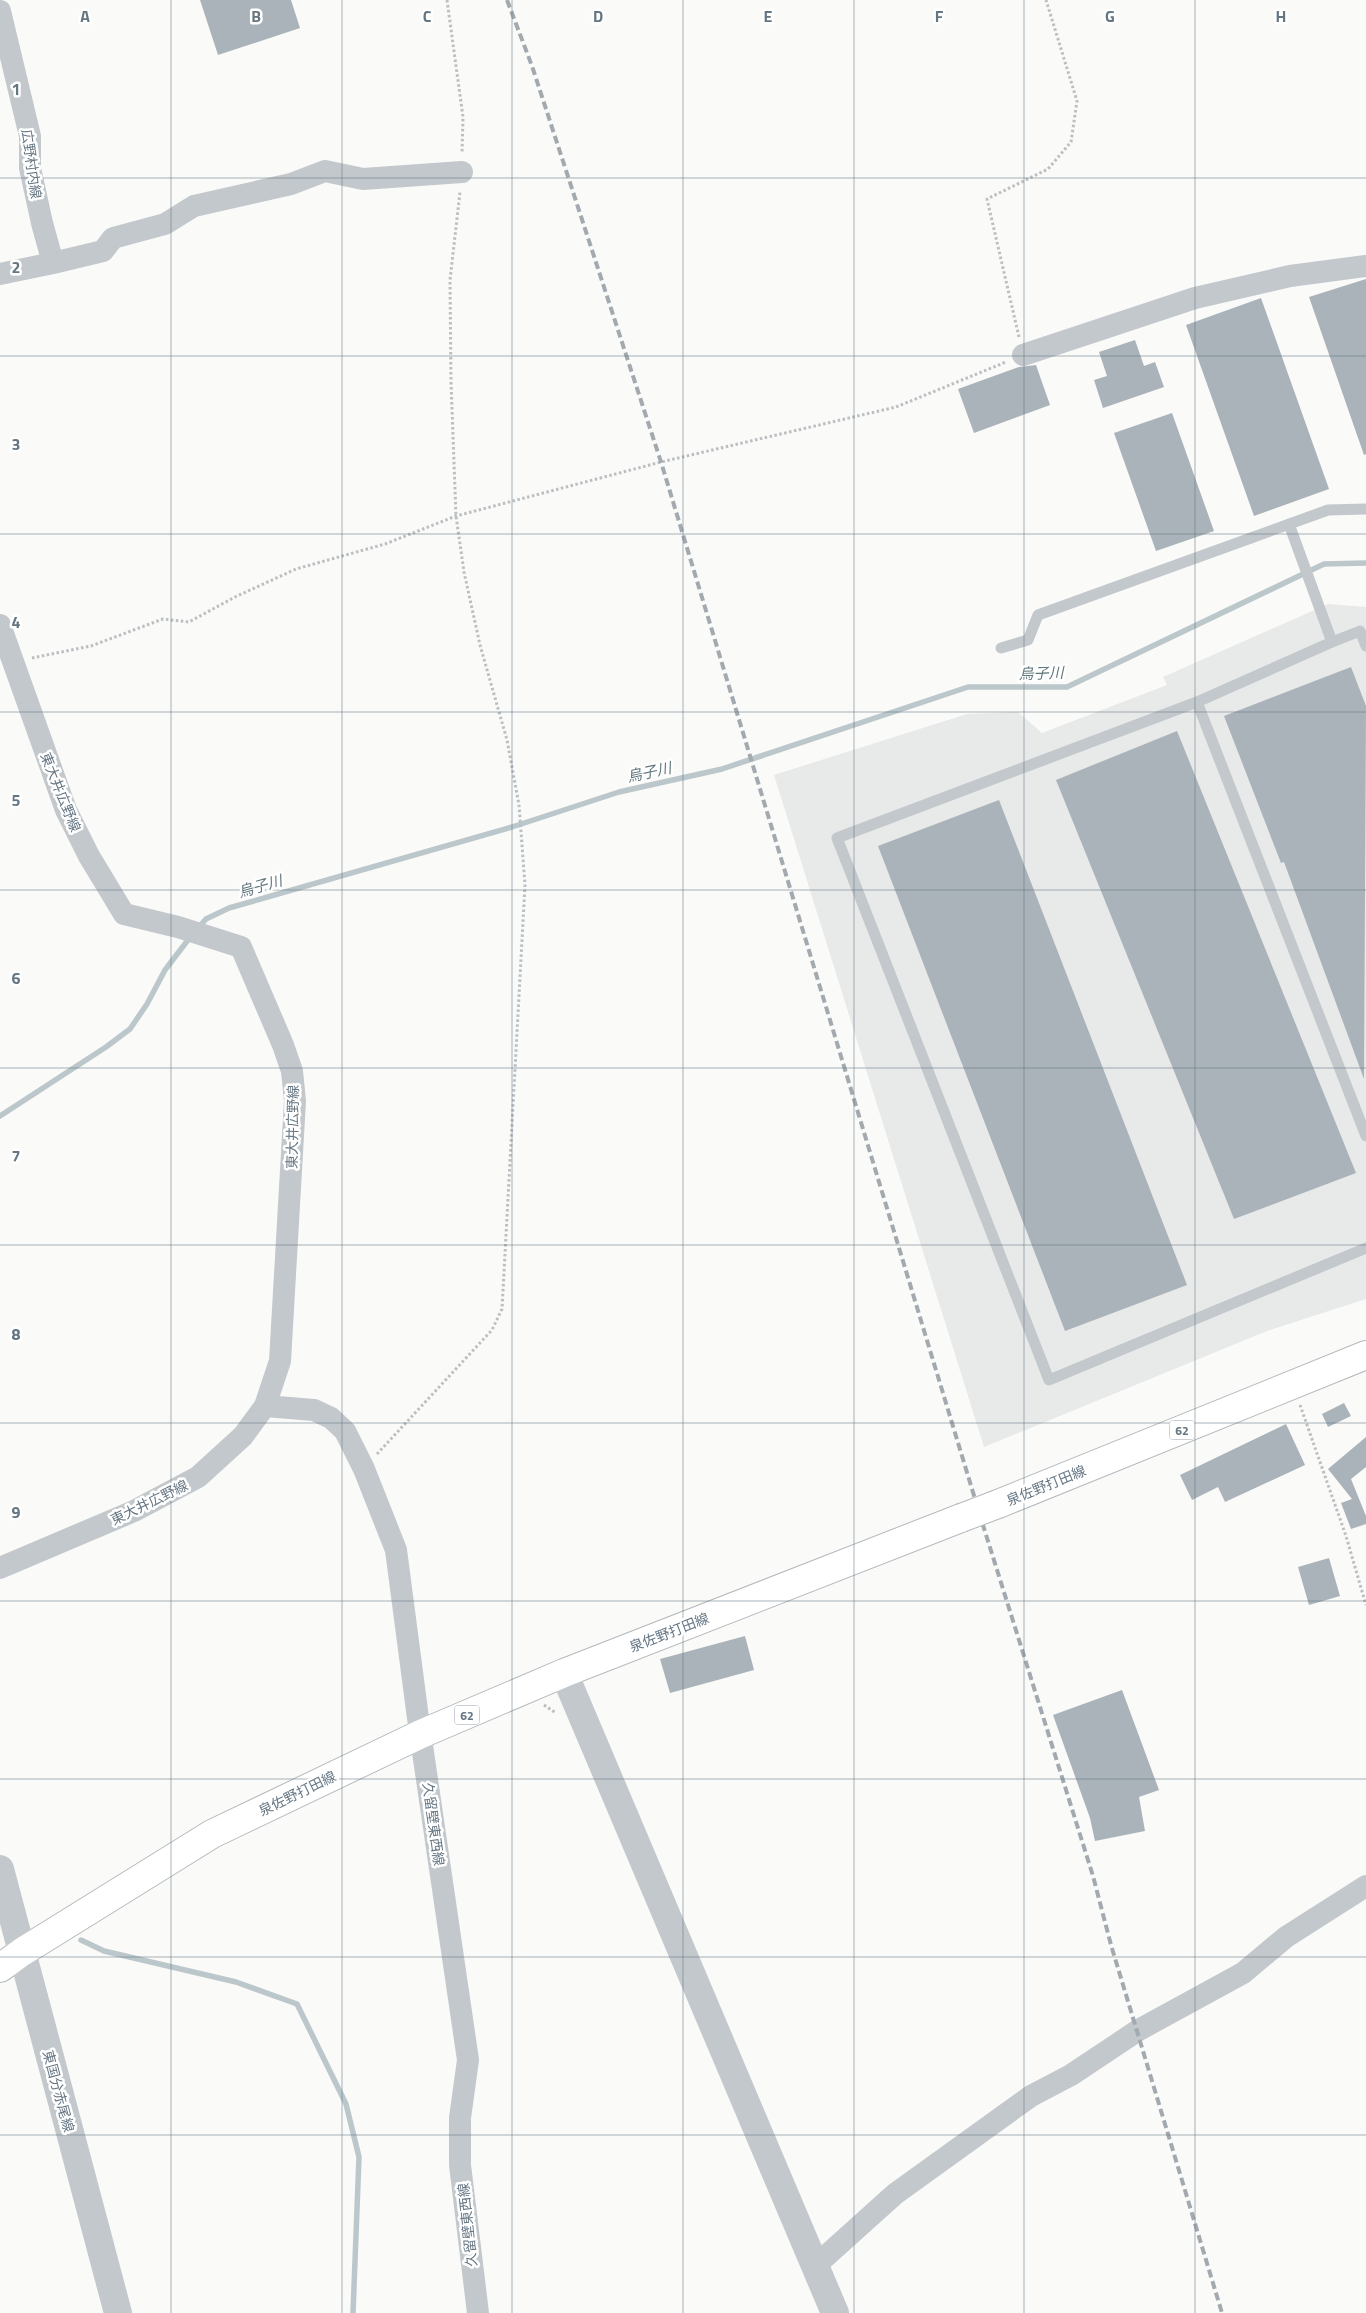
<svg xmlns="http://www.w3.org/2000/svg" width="1366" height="2313" viewBox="0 0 1366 2313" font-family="'Titillium Web','Noto Sans JP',sans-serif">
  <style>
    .built { fill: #e8e9e9 }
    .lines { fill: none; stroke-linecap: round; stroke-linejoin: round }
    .stream { stroke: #bbc7cb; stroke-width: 5.5 }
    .building { fill: #aab3b9 }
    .primary-casing { stroke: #b5babe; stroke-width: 30 }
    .path { stroke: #bbbfc2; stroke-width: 3; stroke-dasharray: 2.5 2.5; stroke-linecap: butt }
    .service { stroke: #c3c8cc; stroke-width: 11 }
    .minor { stroke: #c3c8cc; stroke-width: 22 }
    .tertiary { stroke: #c3c8cc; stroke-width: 28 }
    .primary { stroke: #fff; stroke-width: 28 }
    .rail { stroke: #a2aab0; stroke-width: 4; stroke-dasharray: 8 4; stroke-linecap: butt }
    .primary-bridge-casing { stroke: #b5babe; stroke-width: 30; stroke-linecap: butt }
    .primary-bridge { stroke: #fff; stroke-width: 28 }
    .grid { fill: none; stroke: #657683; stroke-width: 1; stroke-opacity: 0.55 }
    .labels { text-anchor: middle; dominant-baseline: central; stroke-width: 5; stroke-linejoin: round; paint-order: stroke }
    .shield { fill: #fff; stroke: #939fa8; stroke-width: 1 }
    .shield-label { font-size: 12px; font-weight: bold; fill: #657683 }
    .street-label { font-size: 14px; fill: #657683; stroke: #fff }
    .water-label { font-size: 15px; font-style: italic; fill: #60757c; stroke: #fff }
    .grid-label { font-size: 16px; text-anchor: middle; font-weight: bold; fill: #657683; stroke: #fff; stroke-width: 5; stroke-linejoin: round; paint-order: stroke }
  </style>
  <rect width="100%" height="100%" fill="#fafaf8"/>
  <path class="built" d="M 1328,604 L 1366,607 L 1366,1299 L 1267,1331 L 984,1447 L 774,775 L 967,714 L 1018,712 L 1042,733 L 1167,685 L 1163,677 Z"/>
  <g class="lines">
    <path class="stream" d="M 199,927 L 206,919 L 229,908 L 512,827 L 619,792 L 722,769 L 968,687 L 1067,687 L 1324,564 L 1366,563
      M 0,1116 L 106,1047 L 130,1029 L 147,1004 L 165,970 L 191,936
      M 81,1940 L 104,1951 L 236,1982 L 297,2004 L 346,2104 L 359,2157 L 353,2313"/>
  </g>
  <path class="building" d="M 200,0 L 291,0 L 300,28 L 218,55 Z
    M 1366,279 L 1366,454 L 1364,455 L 1309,297 Z
    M 1261,298 L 1329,489 L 1254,516 L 1186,325 Z
    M 1135,340 L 1144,366 L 1155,362 L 1164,387 L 1103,408 L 1094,380 L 1107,376 L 1099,352 Z
    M 1036,365 L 1050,405 L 974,433 L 958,389 L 1019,367 Z
    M 1172,413 L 1214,531 L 1156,551 L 1114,433 Z
    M 1351,667 L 1366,706 L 1364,1079 L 1284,862 L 1281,863 L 1224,716 Z
    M 1177,731 L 1356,1173 L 1234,1219 L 1056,780 Z
    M 999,800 L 1187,1285 L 1065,1331 L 878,846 Z
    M 1344,1403 L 1351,1416 L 1328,1427 L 1322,1414 Z
    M 1286,1424 L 1305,1465 L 1225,1502 L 1218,1487 L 1192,1500 L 1180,1475 Z
    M 1366,1437 L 1366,1467 L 1351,1479 L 1366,1516 L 1366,1524 L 1351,1529 L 1341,1503 L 1352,1499 L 1328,1469 Z
    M 1329,1558 L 1340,1596 L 1309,1605 L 1298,1567 Z
    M 745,1636 L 754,1670 L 670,1693 L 660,1659 Z
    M 1122,1690 L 1159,1790 L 1139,1797 L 1145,1831 L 1095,1841 L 1090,1818 L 1053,1715 Z"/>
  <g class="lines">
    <g class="primary-casing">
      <path id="primary" d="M 998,1504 L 1366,1355
        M 0,1968 L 22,1952 L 212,1834 L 421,1734 L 564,1673 L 961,1518"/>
    </g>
    <path class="path" d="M 447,0 L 463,117 L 462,153
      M 1019,337 L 987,199 L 1048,169 L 1071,142 L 1077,101 L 1046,0
      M 32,658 L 91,646 L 163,619 L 189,622 L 235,597 L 296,569 L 385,544 L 456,516 L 661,462 L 896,407 L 1006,362
      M 1300,1405 L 1346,1536 L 1366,1605
      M 377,1454 L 492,1330 L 502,1309 L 525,885 L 519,805 L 507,740 L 480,645 L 464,572 L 456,516 L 451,382 L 450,280 L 460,192
      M 544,1705 L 556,1713"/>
    <path class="service" d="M 1289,524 L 1332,642 L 1197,702 L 1366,1136
      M 1332,642 L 1360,631 L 1366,646
      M 1001,648 L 1028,640 L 1038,615 L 1328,510 L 1366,509
      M 1197,702 L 837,838 L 1049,1380 L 1366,1248"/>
    <path class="minor" d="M 0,11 L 30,136 L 30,168 L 42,223 L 53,263 L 0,274
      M 53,263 L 103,251 L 113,238 L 165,224 L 194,206 L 291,184 L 325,171 L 363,179 L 462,172
      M 1023,355 L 1195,298 L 1290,276 L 1366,266
      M 0,625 L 66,810 L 89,856 L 124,914 L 178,927 L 241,947 L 283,1045 L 292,1071 L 295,1101 L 280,1361 L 265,1406 L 243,1436 L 198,1477 L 134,1511 L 0,1568
      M 265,1406 L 314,1410 L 331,1418 L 345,1431 L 364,1469 L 396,1550 L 418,1718 L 468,2060 L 460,2118 L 460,2165 L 478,2313
      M 815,2266 L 895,2194 L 1031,2096 L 1071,2075 L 1137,2031 L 1243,1973 L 1286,1937 L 1366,1886"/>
    <path class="tertiary" d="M 564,1673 L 835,2313
      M 0,1869 L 118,2313"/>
    <use href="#primary" class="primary"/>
    <path class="rail" d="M 507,0 L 532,66 L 661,462 L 982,1522 L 1093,1876 L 1111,1945 L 1222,2313"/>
    <g class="primary-bridge-casing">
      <path id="primary-bridge" d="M 961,1518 L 998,1504"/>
    </g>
    <use href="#primary-bridge" class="primary-bridge"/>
  </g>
  <path class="grid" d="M 171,0 L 171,2313M 342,0 L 342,2313M 512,0 L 512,2313M 683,0 L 683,2313M 854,0 L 854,2313M 1024,0 L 1024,2313M 1195,0 L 1195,2313M 0,178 L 1366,178M 0,356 L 1366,356M 0,534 L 1366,534M 0,712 L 1366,712M 0,890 L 1366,890M 0,1068 L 1366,1068M 0,1245 L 1366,1245M 0,1423 L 1366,1423M 0,1601 L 1366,1601M 0,1779 L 1366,1779M 0,1957 L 1366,1957M 0,2135 L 1366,2135"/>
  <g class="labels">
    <g class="shield">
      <rect x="1169.5" y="1420.5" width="25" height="19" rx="4"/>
      <rect x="454.5" y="1705.5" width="25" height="19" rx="4"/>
    </g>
    <g class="shield-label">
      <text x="1182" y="1430">62</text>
      <text x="467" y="1715">62</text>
    </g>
    <g class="street-label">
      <text transform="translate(32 164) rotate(82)">広野村内線</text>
      <text transform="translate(61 792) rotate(68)">東大井広野線</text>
      <text transform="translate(292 1127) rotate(-89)">東大井広野線</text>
      <text transform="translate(1046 1485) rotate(-22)">泉佐野打田線</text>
      <text transform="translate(149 1502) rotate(-26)">東大井広野線</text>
      <text transform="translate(669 1632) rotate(-21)">泉佐野打田線</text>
      <text transform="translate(297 1793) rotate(-26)">泉佐野打田線</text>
      <text transform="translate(434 1824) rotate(82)">久留壁東西線</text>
      <text transform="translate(59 2091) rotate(75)">東国分赤尾線</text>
      <text transform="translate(467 2225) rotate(-96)">久留壁東西線</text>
    </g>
    <g class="water-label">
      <text transform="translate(1041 673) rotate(-2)">烏子川</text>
      <text transform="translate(649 772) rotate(-12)">烏子川</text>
      <text transform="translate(260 886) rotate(-16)">烏子川</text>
    </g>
  </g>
  <g class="grid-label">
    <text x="85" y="22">A</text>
    <text x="256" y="22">B</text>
    <text x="427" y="22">C</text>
    <text x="598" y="22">D</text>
    <text x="768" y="22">E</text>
    <text x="939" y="22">F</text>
    <text x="1110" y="22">G</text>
    <text x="1281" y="22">H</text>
    <text x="16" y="95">1</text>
    <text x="16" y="273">2</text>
    <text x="16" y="450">3</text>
    <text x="16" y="628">4</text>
    <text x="16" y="806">5</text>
    <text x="16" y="984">6</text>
    <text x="16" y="1162">7</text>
    <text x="16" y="1340">8</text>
    <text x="16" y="1518">9</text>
  </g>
</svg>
